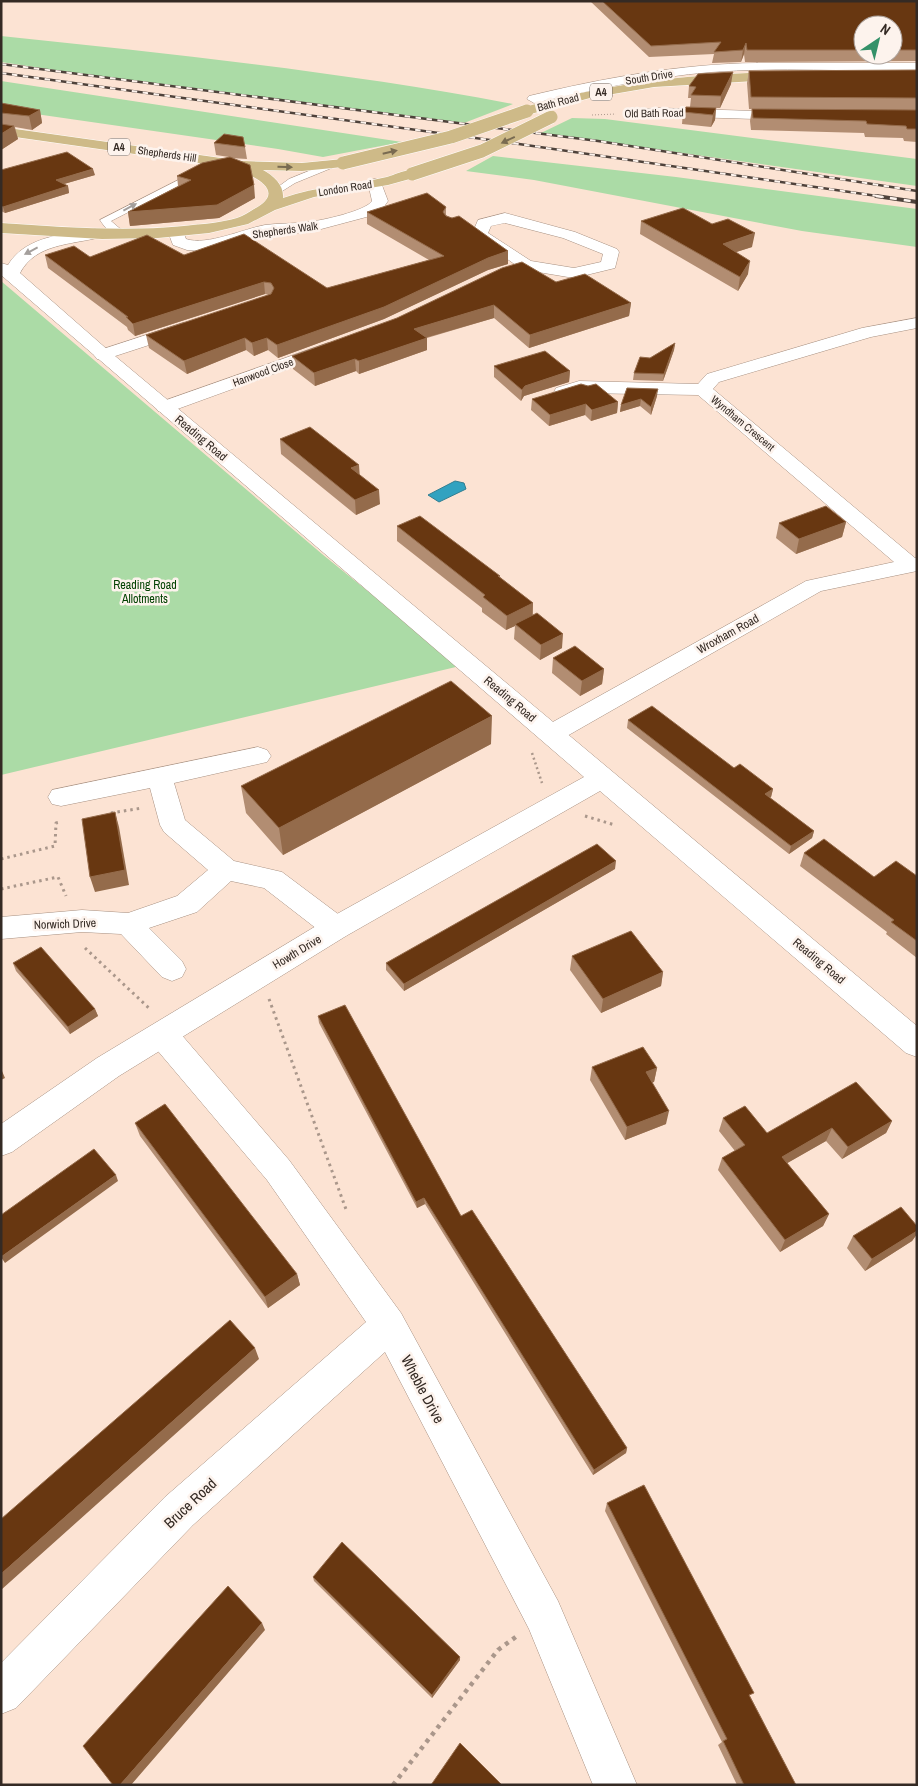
<svg xmlns="http://www.w3.org/2000/svg" width="918" height="1786" viewBox="0 0 918 1786" font-family="'Archivo Narrow',sans-serif">
  <style>
    .green { fill: #abdba6 }
    .water { fill: #31a2c0; stroke: #327e91 }
    .lines { fill: none; stroke-linecap: round; stroke-linejoin: round }
    .lane-casing { stroke: #a79081; stroke-width: 1 }
    .street-casing { stroke: #a79081; stroke-width: 1 }
    .secondary-casing { stroke: #a79081; stroke-width: 1 }
    .primary-casing { stroke: #fff; stroke-width: 1 }
    .path-far3 { stroke: #aa978b; stroke-width: 1; stroke-dasharray: 1 2; stroke-linecap: butt }
    .path-far2 { stroke: #aa978b; stroke-width: 2.5; stroke-dasharray: 2 3; stroke-linecap: butt }
    .path-far1 { stroke: #aa978b; stroke-width: 3; stroke-dasharray: 2.5 4; stroke-linecap: butt }
    .path { stroke: #aa978b; stroke-width: 4.5; stroke-dasharray: 4 5; stroke-linecap: butt }
    .lane { fill: #fff; fill-rule: evenodd }
    .street { fill: #fff; fill-rule: evenodd }
    .secondary { fill: #fff; fill-rule: evenodd }
    .primary { fill: #ceba88; fill-rule: evenodd }
    .rail-far1-casing { stroke: #4e423b; stroke-width: 2.5 }
    .rail-casing { stroke: #4e423b; stroke-width: 4 }
    .rail-far1 { stroke: #fdf3ed; stroke-width: 2; stroke-dasharray: 5.5; stroke-linecap: butt }
    .rail { stroke: #fdf3ed; stroke-width: 2.5; stroke-dasharray: 7; stroke-linecap: butt }
    .primary-bridge-casing { stroke: #fff; stroke-width: 14; stroke-linecap: butt }
    .primary-bridge { stroke: #ceba88; stroke-width: 13 }
    .wall { fill: #b28d72; fill-rule: evenodd }
    .shaded-wall { fill: #946b4b }
    .building { fill: #683711; stroke: #946b4b }
    .oneway { fill: #796b51 }
    .oneway2 { fill: #a49f9c }
    .labels { text-anchor: middle; dominant-baseline: central; stroke-width: 5; stroke-linejoin: round; paint-order: stroke }
    .far-street-label { font-size: 11px; fill: #342a24; stroke: #fdf3ed }
    .shield { fill: #fdf3ed; stroke: #706660; stroke-width: 1 }
    .shield-label { font-size: 11px; font-weight: bold; fill: #342a24 }
    .street-label { font-size: 12px; fill: #342a24; stroke: #fdf3ed }
    .park-label { font-size: 12px; fill: #034202; stroke: #fdf3ed }
    .near-street-label { font-size: 15px; fill: #342a24; stroke: #fdf3ed }
  </style>
  <rect width="100%" height="100%" fill="#fce3d3"/>
  <path class="green" d="M 1,36 C 172,54 344,72 513,104 L 464,123 L 122,80 L 1,62 Z
    M 1,81 L 402,142 L 323,157 L 278,149 L 1,109 Z
    M 572,118 L 605,119 L 917,159 L 917,186 L 541,133 Z
    M 493,156 L 676,177 L 917,209 L 917,247 L 802,231 L 534,180 L 466,171 Z
    M 1,281 L 322,554 L 460,666 L 1,775 Z"/>
  <path class="water" d="M 455,481 L 464,483 L 466,489 L 439,502 L 428,495 Z"/>
  <g class="lines">
    <g class="lane-casing">
      <path id="lane" d="M 331,162 L 334,163 L 334,167 L 295,183 L 276,195 L 271,192 L 289,179 Z
        M 200,169 L 203,170 L 203,174 L 111,221 L 124,232 L 124,236 C 113,238 105,228 100,220 Z"/>
    </g>
    <g class="street-casing">
      <path id="street" d="M 757,63 L 917,63 L 917,71 C 848,71 779,67 711,72 C 651,77 592,90 534,103 L 527,99 L 529,96 C 604,78 680,64 757,63 Z
        M 657,108 L 788,112 L 795,116 L 788,120 L 657,116 L 635,118 L 628,114 L 635,110 Z
        M 375,179 L 380,180 L 388,201 L 381,211 L 370,216 L 310,232 L 266,235 L 200,251 L 187,250 L 173,245 L 168,232 L 170,229 L 182,229 L 186,239 C 207,246 243,229 265,225 C 279,223 294,224 308,222 C 320,221 366,211 372,201 L 368,183 L 370,180 Z
        M 505,213 L 575,232 L 617,249 L 619,252 L 615,268 L 574,278 L 526,270 L 520,268 L 472,234 L 478,220 ZM 505,223 L 563,238 L 603,254 L 601,262 L 574,268 L 531,261 L 488,233 L 491,226 Z
        M 917,318 L 917,328 L 871,337 L 719,382 L 713,389 L 915,558 L 917,558 L 917,571 L 821,591 L 560,740 L 551,742 L 542,740 L 539,734 L 542,728 L 806,581 L 894,562 L 698,395 L 580,393 L 563,398 L 556,396 L 554,392 L 556,388 L 579,381 L 698,384 L 707,374 L 862,328 Z
        M 183,323 L 189,324 L 192,328 L 189,332 L 103,360 L 97,359 L 94,355 L 97,351 Z
        M 328,343 L 334,344 L 337,348 L 334,352 L 172,411 L 165,413 L 158,411 L 156,407 L 158,403 Z
        M 258,747 L 267,750 L 271,756 L 267,762 L 174,783 L 185,820 L 234,861 L 282,872 L 346,920 L 350,928 L 346,936 L 336,939 L 326,936 L 264,888 L 231,881 L 197,912 L 149,928 L 182,961 L 186,969 L 182,977 L 172,981 L 162,977 L 121,934 L 82,932 L 1,939 L 1,917 L 82,910 L 128,913 L 177,896 L 208,870 L 164,832 L 160,825 L 150,788 L 61,806 L 52,804 L 48,797 L 52,790 Z
        M 163,1022 L 174,1026 L 289,1160 L 401,1313 L 558,1601 L 637,1785 L 593,1785 L 529,1629 L 385,1352 L 193,1525 L 16,1708 L 1,1714 L 1,1663 L 165,1497 L 366,1322 L 267,1180 L 152,1044 L 148,1035 L 152,1026 Z"/>
    </g>
    <g class="secondary-casing">
      <path id="secondary" d="M 95,229 L 101,231 L 103,234 L 101,237 C 71,245 36,243 20,273 L 109,351 L 917,1026 L 917,1057 L 906,1053 L 600,791 L 346,936 L 119,1076 L 12,1152 L 1,1156 L 1,1124 L 97,1058 L 326,920 L 584,777 L 1,275 L 1,263 L 8,265 C 25,236 65,234 95,229 Z"/>
    </g>
    <g class="primary-casing">
      <path id="primary" d="M 785,72 L 790,73 L 791,76 L 790,79 L 654,87 L 590,98 L 527,115 L 520,111 L 522,108 C 609,82 695,74 785,72 Z
        M 1,127 L 242,161 L 302,163 L 343,159 L 348,160 L 350,163 L 348,166 L 343,167 L 302,171 L 263,170 C 274,176 284,185 283,198 C 317,186 352,185 387,177 C 397,174 407,168 417,171 L 419,174 L 417,177 L 388,185 L 314,197 L 275,210 L 248,224 L 209,233 L 158,238 L 102,239 L 1,233 L 1,223 C 62,227 123,232 184,226 C 202,224 220,223 237,218 C 243,216 249,212 254,209 C 289,191 252,175 233,168 L 1,135 Z"/>
    </g>
    <path class="path-far3" d="M 592,115 L 616,114"/>
    <path class="path-far2" d="M 532,753 L 542,783"/>
    <path class="path-far1" d="M 111,813 L 142,808
      M 585,816 L 615,825
      M 1,859 L 55,846 L 56,823 L 60,822
      M 1,889 L 58,877 L 66,896
      M 85,948 L 151,1010
      M 269,999 L 347,1212"/>
    <path class="path" d="M 393,1785 L 498,1650 L 517,1636"/>
    <use href="#lane" class="lane"/>
    <use href="#street" class="street"/>
    <use href="#secondary" class="secondary"/>
    <use href="#primary" class="primary"/>
    <g class="rail-far1-casing">
      <path id="rail-far1" d="M 1,64 L 598,141 L 917,191
        M 1,73 L 519,144 L 884,197"/>
    </g>
    <g class="rail-casing">
      <path id="rail" d="M 876,196 L 917,202"/>
    </g>
    <use href="#rail-far1" class="rail-far1"/>
    <use href="#rail" class="rail"/>
    <g class="primary-bridge-casing">
      <path id="primary-bridge" d="M 343,163 L 451,137 L 527,111
        M 412,174 L 482,151 L 551,117"/>
    </g>
    <use href="#primary-bridge" class="primary-bridge"/>
  </g>
  <path class="wall" d="M 590,1 L 917,1 L 917,61 L 745,62 L 744,54 L 741,62 L 712,63 L 714,54 L 649,57 ZM 863,25 L 893,25 L 893,55 L 863,55 Z
    M 917,70 L 917,142 L 904,141 L 903,138 L 865,137 L 864,133 L 751,130 L 750,121 L 752,109 L 749,109 L 747,83 L 749,71 Z
    M 731,84 L 720,108 L 716,108 L 715,120 L 711,127 L 682,124 L 683,112 L 690,107 L 691,98 L 688,98 L 689,86 Z
    M 1,103 L 40,110 L 42,123 L 32,130 L 15,127 L 18,139 L 1,150 Z
    M 214,143 L 245,147 L 247,159 L 231,158 L 255,198 L 219,218 L 130,226 L 128,212 L 178,186 L 177,176 L 229,157 L 216,155 Z
    M 1,170 L 95,175 L 64,184 L 68,186 L 69,193 L 5,213 L 1,211 Z
    M 446,207 L 446,215 L 508,251 L 508,264 L 488,270 L 384,319 L 278,358 L 268,350 L 254,356 L 246,350 L 187,374 L 149,348 L 146,335 L 269,295 L 265,294 L 135,336 L 128,330 L 127,327 L 48,268 L 45,255 L 90,257 L 184,255 L 327,288 L 429,260 L 367,224 L 367,212 Z
    M 641,221 L 712,224 L 752,247 L 736,252 L 748,274 L 738,291 L 640,234 Z
    M 556,282 L 631,303 L 629,316 L 529,348 L 494,318 L 427,338 L 427,350 L 359,374 L 356,371 L 315,386 L 293,369 L 292,356 Z
    M 675,343 L 674,350 L 663,381 L 633,380 L 634,373 L 650,358 Z
    M 494,366 L 570,371 L 569,382 L 524,396 L 521,401 L 494,377 Z
    M 627,388 L 657,396 L 651,415 L 640,406 L 620,412 L 621,405 Z
    M 532,399 L 618,402 L 617,413 L 591,421 L 585,415 L 549,426 L 531,410 Z
    M 280,439 L 360,475 L 380,504 L 356,515 L 281,454 Z
    M 846,522 L 842,537 L 796,554 L 776,538 L 779,523 Z
    M 397,526 L 500,576 L 500,577 L 533,603 L 533,615 L 562,648 L 540,660 L 514,639 L 515,626 L 506,630 L 482,612 L 482,608 L 397,541 Z
    M 553,658 L 604,669 L 602,684 L 580,696 L 552,673 Z
    M 628,720 L 773,789 L 771,797 L 770,798 L 814,831 L 812,838 L 789,854 L 627,728 Z
    M 491,744 L 283,855 L 246,813 L 241,786 Z
    M 804,853 L 874,877 L 917,876 L 917,958 L 886,934 L 887,932 L 800,866 Z
    M 615,869 L 404,991 L 386,970 L 386,963 Z
    M 572,956 L 663,972 L 661,986 L 601,1013 L 570,970 Z
    M 13,963 L 95,1009 L 98,1016 L 70,1034 L 16,971 Z
    M 318,1016 L 627,1448 L 626,1453 L 593,1475 L 425,1204 L 417,1208 L 319,1023 Z
    M 592,1067 L 657,1068 L 654,1082 L 652,1082 L 666,1124 L 625,1140 L 590,1080 Z
    M 723,1118 L 767,1133 L 892,1121 L 886,1133 L 842,1159 L 826,1141 L 787,1163 L 829,1214 L 823,1226 L 780,1252 L 718,1170 L 722,1158 L 735,1151 L 719,1131 Z
    M 135,1123 L 297,1274 L 300,1285 L 268,1308 L 140,1136 Z
    M 917,1226 L 917,1234 L 912,1241 L 865,1271 L 847,1248 L 853,1236 Z
    M 607,1503 L 750,1696 L 796,1785 L 737,1785 L 718,1745 L 722,1742 L 605,1511 Z
    M 313,1577 L 460,1657 L 460,1660 L 432,1698 L 314,1581 Z"/>
  <path class="shaded-wall" d="M 746,43 L 744,54 L 741,62 L 743,50 Z
    M 733,72 L 731,84 L 720,108 L 721,96 Z
    M 716,108 L 715,120 L 711,127 L 713,115 Z
    M 40,110 L 42,123 L 32,130 L 29,116 Z
    M 14,126 L 18,139 L 1,150 L 1,134 Z
    M 93,169 L 95,175 L 57,186 L 56,180 Z
    M 254,185 L 255,198 L 219,218 L 130,226 L 128,212 Z
    M 68,186 L 69,193 L 5,213 L 3,207 Z
    M 755,233 L 752,247 L 721,257 L 723,244 Z
    M 508,251 L 508,264 L 488,270 L 384,319 L 278,358 L 277,345 L 488,258 Z
    M 750,261 L 748,274 L 738,291 L 740,277 Z
    M 264,282 L 265,294 L 135,336 L 133,324 Z
    M 631,303 L 629,316 L 529,348 L 530,335 Z
    M 494,305 L 494,318 L 414,341 L 414,329 Z
    M 245,338 L 246,350 L 187,374 L 184,361 Z
    M 267,338 L 268,350 L 254,356 L 252,343 Z
    M 427,338 L 427,350 L 359,374 L 359,361 Z
    M 675,343 L 674,350 L 663,381 L 664,374 Z
    M 355,359 L 356,371 L 315,386 L 314,373 Z
    M 570,371 L 569,382 L 524,396 L 521,401 L 522,390 L 525,386 Z
    M 658,389 L 657,396 L 651,415 L 651,407 Z
    M 641,399 L 640,406 L 620,412 L 621,405 Z
    M 618,402 L 617,413 L 591,421 L 592,410 Z
    M 586,404 L 585,415 L 549,426 L 550,415 Z
    M 359,465 L 360,479 L 351,468 Z
    M 379,490 L 380,504 L 356,515 L 355,500 Z
    M 846,522 L 842,537 L 796,554 L 799,539 Z
    M 533,603 L 532,618 L 515,624 L 515,626 L 506,630 L 507,616 Z
    M 563,634 L 562,648 L 540,660 L 541,645 Z
    M 604,669 L 602,684 L 580,696 L 582,681 Z
    M 492,716 L 491,744 L 283,855 L 279,828 Z
    M 773,789 L 771,797 L 763,802 L 765,794 Z
    M 115,812 L 119,827 L 129,885 L 95,892 L 90,877 Z
    M 814,831 L 812,838 L 789,854 L 791,846 Z
    M 616,861 L 615,869 L 404,991 L 404,984 Z
    M 663,972 L 661,986 L 601,1013 L 603,999 Z
    M 95,1009 L 98,1016 L 70,1034 L 68,1027 Z
    M 657,1068 L 654,1082 L 643,1086 L 646,1072 Z
    M 1,1071 L 2,1071 L 5,1078 L 1,1080 Z
    M 669,1111 L 666,1124 L 625,1140 L 627,1127 Z
    M 892,1121 L 886,1133 L 842,1159 L 848,1147 Z
    M 832,1128 L 826,1141 L 777,1169 L 782,1157 Z
    M 116,1175 L 118,1181 L 5,1263 L 1,1257 Z
    M 424,1198 L 425,1204 L 417,1208 L 416,1202 Z
    M 829,1214 L 823,1226 L 780,1252 L 785,1240 Z
    M 917,1231 L 917,1234 L 912,1241 L 865,1271 L 872,1259 Z
    M 297,1274 L 300,1285 L 268,1308 L 265,1297 Z
    M 255,1348 L 259,1359 L 1,1590 L 1,1574 Z
    M 627,1448 L 626,1453 L 593,1475 L 594,1470 Z
    M 262,1623 L 265,1630 L 131,1785 L 120,1785 Z
    M 460,1657 L 460,1660 L 432,1698 L 432,1695 Z"/>
  <path class="building" d="M 602,1 L 917,1 L 917,50 L 893,50 L 893,25 L 863,25 L 863,50 L 747,50 L 746,43 L 743,50 L 714,52 L 721,42 L 651,46 Z
    M 917,70 L 917,98 L 751,97 L 749,71 Z
    M 733,72 L 721,96 L 691,95 L 696,87 L 689,86 L 698,74 Z
    M 1,103 L 40,110 L 29,116 L 1,113 Z
    M 686,107 L 716,108 L 713,115 L 683,112 Z
    M 752,109 L 917,110 L 917,129 L 907,129 L 906,126 L 867,124 L 866,121 L 753,118 Z
    M 1,124 L 14,126 L 1,134 Z
    M 224,134 L 243,137 L 245,147 L 214,143 Z
    M 67,152 L 93,169 L 56,180 L 68,186 L 3,207 L 1,205 L 1,170 Z
    M 230,157 L 250,165 L 254,185 L 217,205 L 128,212 L 191,180 L 177,176 L 202,163 Z
    M 427,193 L 446,207 L 443,212 L 446,216 L 452,218 L 459,216 L 508,251 L 488,258 L 384,307 L 277,345 L 267,338 L 252,343 L 245,338 L 184,361 L 146,335 L 271,294 L 274,288 L 271,283 L 264,282 L 133,324 L 126,317 L 128,317 L 45,255 L 74,246 L 90,257 L 147,235 L 184,255 L 244,234 L 327,288 L 444,256 L 367,212 Z
    M 683,208 L 712,224 L 728,219 L 755,233 L 723,244 L 750,261 L 740,277 L 641,221 Z
    M 522,262 L 556,282 L 585,274 L 631,303 L 530,335 L 494,305 L 414,329 L 427,338 L 359,361 L 355,359 L 314,373 L 292,356 L 397,318 L 502,268 Z
    M 675,343 L 664,374 L 634,373 L 640,357 L 650,358 Z
    M 545,351 L 570,371 L 525,386 L 522,390 L 494,366 Z
    M 581,384 L 588,386 L 596,384 L 618,402 L 592,410 L 586,404 L 550,415 L 532,399 Z
    M 627,388 L 658,389 L 651,407 L 641,399 L 621,405 Z
    M 310,427 L 359,465 L 351,468 L 379,490 L 355,500 L 280,439 Z
    M 826,506 L 846,522 L 799,539 L 779,523 Z
    M 420,516 L 500,576 L 498,576 L 533,603 L 507,616 L 483,597 L 485,595 L 397,526 Z
    M 537,613 L 563,634 L 541,645 L 515,624 Z
    M 575,646 L 604,669 L 582,681 L 553,658 Z
    M 451,681 L 492,716 L 279,828 L 241,786 Z
    M 652,706 L 734,768 L 740,764 L 773,789 L 765,794 L 814,831 L 791,846 L 628,720 Z
    M 115,812 L 125,870 L 90,877 L 82,819 Z
    M 824,839 L 874,877 L 896,861 L 917,876 L 917,941 L 891,922 L 894,920 L 804,853 Z
    M 597,844 L 616,861 L 404,984 L 386,963 Z
    M 631,931 L 663,972 L 603,999 L 572,956 Z
    M 41,947 L 95,1009 L 68,1027 L 13,963 Z
    M 345,1005 L 461,1216 L 472,1210 L 627,1448 L 594,1470 L 424,1198 L 416,1202 L 318,1016 Z
    M 643,1047 L 657,1068 L 646,1072 L 669,1111 L 627,1127 L 592,1067 Z
    M 856,1082 L 892,1121 L 848,1147 L 832,1128 L 782,1157 L 829,1214 L 785,1240 L 722,1158 L 745,1145 L 723,1118 L 745,1106 L 767,1133 Z
    M 165,1104 L 297,1274 L 265,1297 L 135,1123 Z
    M 94,1149 L 116,1175 L 1,1257 L 1,1215 Z
    M 901,1207 L 917,1226 L 917,1231 L 872,1259 L 853,1236 Z
    M 230,1320 L 255,1348 L 1,1574 L 1,1519 Z
    M 644,1485 L 754,1693 L 749,1695 L 796,1785 L 744,1785 L 723,1741 L 727,1739 L 607,1503 Z
    M 342,1542 L 460,1657 L 432,1695 L 313,1577 Z
    M 228,1586 L 262,1623 L 120,1785 L 113,1785 L 83,1746 Z
    M 460,1743 L 502,1785 L 431,1785 Z"/>
  <defs><path id="oneway-solid" d="M-6-.8H1V-3.2L6.5 0L1 3.2V.8H-6Z" transform="scale(1.25)"/></defs>
  <g class="oneway">
    <use href="#oneway-solid" transform="translate(508 140) rotate(155)"/>
    <use href="#oneway-solid" transform="translate(390 152) rotate(-13)"/>
    <use href="#oneway-solid" transform="translate(285 167) rotate(1)"/>
  </g>
  <g class="oneway2">
    <use href="#oneway-solid" transform="translate(130 207) rotate(-28)"/>
    <use href="#oneway-solid" transform="translate(31 251) rotate(152)"/>
  </g>
  <g class="labels">
    <g class="far-street-label">
      <text transform="translate(649 77) rotate(-9)">South Drive</text>
      <text transform="translate(558 102) rotate(-15)">Bath Road</text>
      <text transform="translate(654 113) rotate(-1)">Old Bath Road</text>
      <text transform="translate(167 154) rotate(8)">Shepherds Hill</text>
      <text transform="translate(345 188) rotate(-9)">London Road</text>
      <text transform="translate(285 230) rotate(-8)">Shepherds Walk</text>
      <text transform="translate(263 372) rotate(-20)">Hanwood Close</text>
      <text transform="translate(743 423) rotate(40)">Wyndham Crescent</text>
    </g>
    <g class="shield">
      <rect x="590" y="83.5" width="22" height="17" rx="4"/>
      <rect x="108" y="138.5" width="22" height="17" rx="4"/>
    </g>
    <g class="shield-label">
      <text x="601" y="92">A4</text>
      <text x="119" y="147">A4</text>
    </g>
    <g class="street-label">
      <text transform="translate(201 438) rotate(40)">Reading Road</text>
      <text transform="translate(728 634) rotate(-29)">Wroxham Road</text>
      <text transform="translate(510 699) rotate(40)">Reading Road</text>
      <text transform="translate(65 924) rotate(-2)">Norwich Drive</text>
      <text transform="translate(297 952) rotate(-31)">Howth Drive</text>
      <text transform="translate(819 961) rotate(40)">Reading Road</text>
    </g>
    <g class="park-label">
      <text x="145" y="585">Reading Road<tspan x="145" dy="14">Allotments</tspan></text>
    </g>
    <g class="near-street-label">
      <text transform="translate(423 1389) rotate(62)">Wheble Drive</text>
      <text transform="translate(190 1503) rotate(-43)">Bruce Road</text>
    </g>
  </g>
  <rect width="918" height="1786" fill="none" stroke="#342a24" stroke-width="5"/>
  <g transform="translate(878 40) rotate(35)"><circle r="24" fill="#fdf3ed" stroke="#ada39d"/>
  <path d="M0-4L9 19L0 12L-9 19Z" fill="#349169"/>
  <text y="-8" font-size="14" font-weight="bold" text-anchor="middle" fill="#342a24">N</text>
  </g>
</svg>
